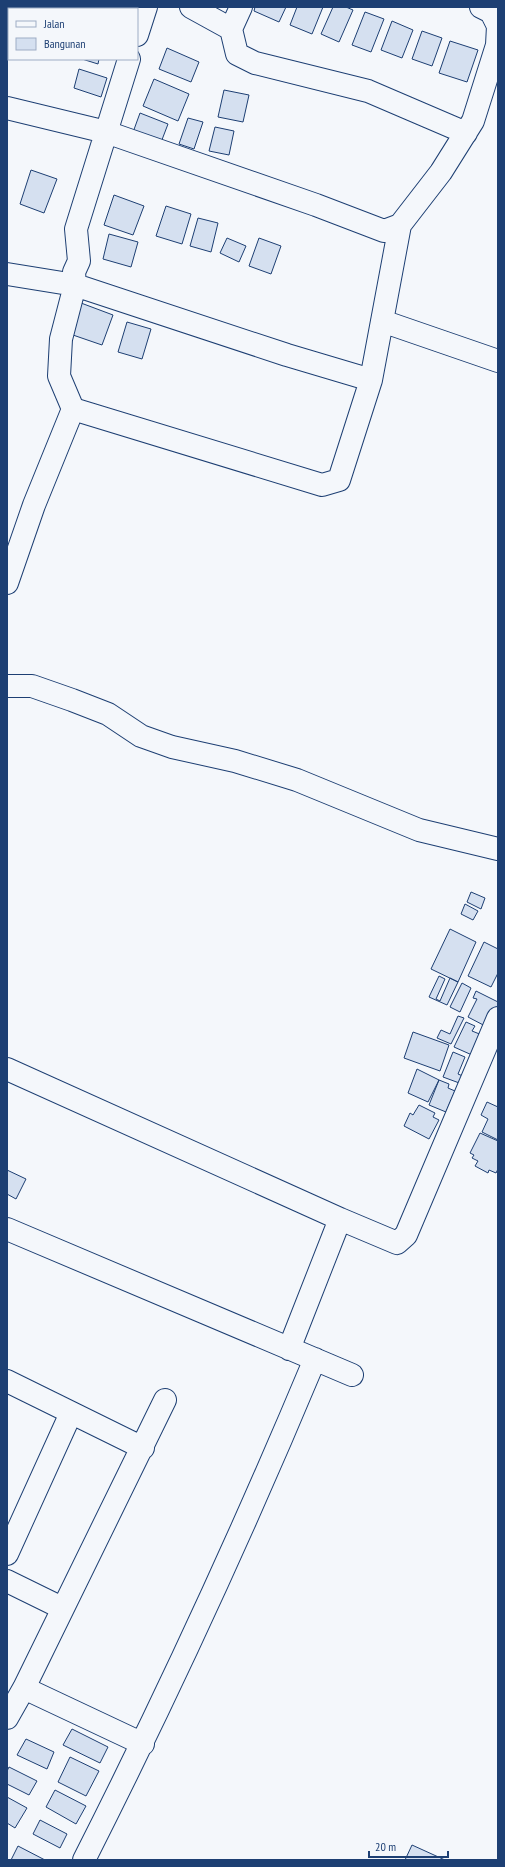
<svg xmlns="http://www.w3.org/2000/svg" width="505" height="1867" viewBox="0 0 505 1867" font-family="'PT Sans Narrow',sans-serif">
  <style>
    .building { fill: #d5e0f0; stroke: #1d3f73 }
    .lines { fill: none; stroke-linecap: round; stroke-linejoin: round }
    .minor-casing { stroke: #1d3f73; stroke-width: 24 }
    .minor { stroke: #f4f7fb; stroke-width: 22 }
  </style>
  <rect width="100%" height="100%" fill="#f4f7fb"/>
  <path class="building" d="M 255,7 L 286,7 L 279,22 L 254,11 Z
    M 297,7 L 323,7 L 312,34 L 290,25 Z
    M 333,7 L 346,7 L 353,10 L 339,42 L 321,34 Z
    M 365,12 L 384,19 L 371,52 L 352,45 Z
    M 392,21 L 413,30 L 402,58 L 381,50 Z
    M 422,31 L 442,38 L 432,66 L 412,59 Z
    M 450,41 L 478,50 L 467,82 L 439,73 Z
    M 167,48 L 199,62 L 191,82 L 159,69 Z
    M 82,59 L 99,59 L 98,64 Z
    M 79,69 L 107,78 L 101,97 L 74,88 Z
    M 154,79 L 189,94 L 178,121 L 143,106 Z
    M 224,90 L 249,95 L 243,122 L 218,117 Z
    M 140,113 L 168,124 L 160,145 L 132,135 Z
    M 188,118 L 203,122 L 194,149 L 179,144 Z
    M 215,127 L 234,131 L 229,155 L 209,151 Z
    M 31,170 L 57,179 L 44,213 L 20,204 Z
    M 114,195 L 144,206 L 133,235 L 104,225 Z
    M 166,206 L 191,214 L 182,244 L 156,236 Z
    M 198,218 L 218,223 L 211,252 L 190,246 Z
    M 109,234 L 138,242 L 131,267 L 103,259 Z
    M 227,238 L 246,246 L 239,262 L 220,253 Z
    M 259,238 L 281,246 L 271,274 L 249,266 Z
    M 81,303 L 113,315 L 102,345 L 70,334 Z
    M 127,322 L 151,329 L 142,359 L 118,352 Z
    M 471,892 L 485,898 L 481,909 L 467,902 Z
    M 465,904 L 478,911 L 473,920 L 461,914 Z
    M 450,929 L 476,942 L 458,982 L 431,969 Z
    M 484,942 L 498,949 L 498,973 L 491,987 L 468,976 Z
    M 439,976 L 445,979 L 436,999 L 440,1001 L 450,978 L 458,982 L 447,1005 L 429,997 Z
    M 462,983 L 471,988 L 460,1012 L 450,1007 Z
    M 476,991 L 498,1002 L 498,1010 L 489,1028 L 468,1017 L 477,999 L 473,998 Z
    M 458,1016 L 464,1018 L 451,1044 L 437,1038 L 441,1030 L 450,1034 Z
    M 466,1022 L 475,1026 L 472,1031 L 482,1035 L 472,1055 L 454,1047 Z
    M 413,1032 L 449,1045 L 440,1071 L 404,1058 Z
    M 453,1052 L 465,1057 L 458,1074 L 465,1077 L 462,1084 L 443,1077 Z
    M 417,1069 L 439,1080 L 428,1102 L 408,1093 Z
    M 439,1080 L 449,1084 L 448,1088 L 455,1091 L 446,1112 L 429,1105 Z
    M 487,1102 L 498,1107 L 498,1140 L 482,1132 L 488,1119 L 481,1115 Z
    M 419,1105 L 435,1113 L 433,1117 L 439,1120 L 429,1139 L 404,1126 L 410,1113 L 413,1115 Z
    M 480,1133 L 498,1141 L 498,1169 L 496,1173 L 489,1170 L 488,1173 L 475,1166 L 478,1161 L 472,1158 L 474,1155 L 470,1153 Z
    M 7,1170 L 26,1179 L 16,1199 L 7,1194 Z
    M 72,1729 L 108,1747 L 100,1763 L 63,1745 Z
    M 26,1739 L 54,1752 L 47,1769 L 17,1755 Z
    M 70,1757 L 99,1771 L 86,1796 L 58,1782 Z
    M 9,1767 L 37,1781 L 29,1795 L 7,1784 L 7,1771 Z
    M 55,1790 L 86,1806 L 76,1824 L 46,1807 Z
    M 7,1797 L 27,1808 L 15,1828 L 7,1823 Z
    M 40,1820 L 67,1834 L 60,1848 L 33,1834 Z
    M 412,1845 L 445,1860 L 405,1860 Z
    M 18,1846 L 45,1860 L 11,1860 Z"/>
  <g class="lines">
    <g class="minor-casing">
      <path id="minor" d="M 191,7 L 231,29 L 237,54 L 255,63 L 368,91 L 466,133
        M 231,29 L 241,7
        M 137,35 L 146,7
        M 129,59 L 76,229 L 79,261 L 74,272 L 75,285 L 287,355 L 371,380
        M 7,108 L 106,132 L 316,205 L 384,231 L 400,225 L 441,172 L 473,121 L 497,45 L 498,26 L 491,12 L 481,7
        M 7,274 L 75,285 L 61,339 L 59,376 L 73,409 L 34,505 L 7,583
        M 382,321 L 498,361
        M 73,409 L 322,485 L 339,480 L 371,380 L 400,225
        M 7,686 L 32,686 L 72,700 L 108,714 L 141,736 L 172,747 L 235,761 L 297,780 L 419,830 L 498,849
        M 7,1069 L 340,1219 L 397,1243 L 406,1235 L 498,1018
        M 7,1229 L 352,1375
        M 289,1349 L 340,1219
        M 7,1381 L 143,1448
        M 7,1554 L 71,1413
        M 7,1581 L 62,1608
        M 24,1688 L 143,1744
        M 7,1718 L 24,1688 L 165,1400
        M 84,1860 C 167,1696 244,1529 315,1359"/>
    </g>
    <use href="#minor" class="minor"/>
  </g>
  <rect width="505" height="1867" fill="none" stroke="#1d3f73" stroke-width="16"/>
  <rect x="8" y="8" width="130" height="52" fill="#f4f7fb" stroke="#9eadc5"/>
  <rect x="16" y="21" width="20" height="6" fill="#f4f7fb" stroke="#9eadc5"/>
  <text x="44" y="28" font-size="12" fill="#1d3f73">Jalan</text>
  <rect x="16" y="38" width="20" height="12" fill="#d5e0f0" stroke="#9eadc5"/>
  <text x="44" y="48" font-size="12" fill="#1d3f73">Bangunan</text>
  <path d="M369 1851v6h79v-6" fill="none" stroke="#1d3f73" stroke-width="2"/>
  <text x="375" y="1851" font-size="12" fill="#1d3f73" stroke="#f4f7fb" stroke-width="3" paint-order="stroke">20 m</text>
</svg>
